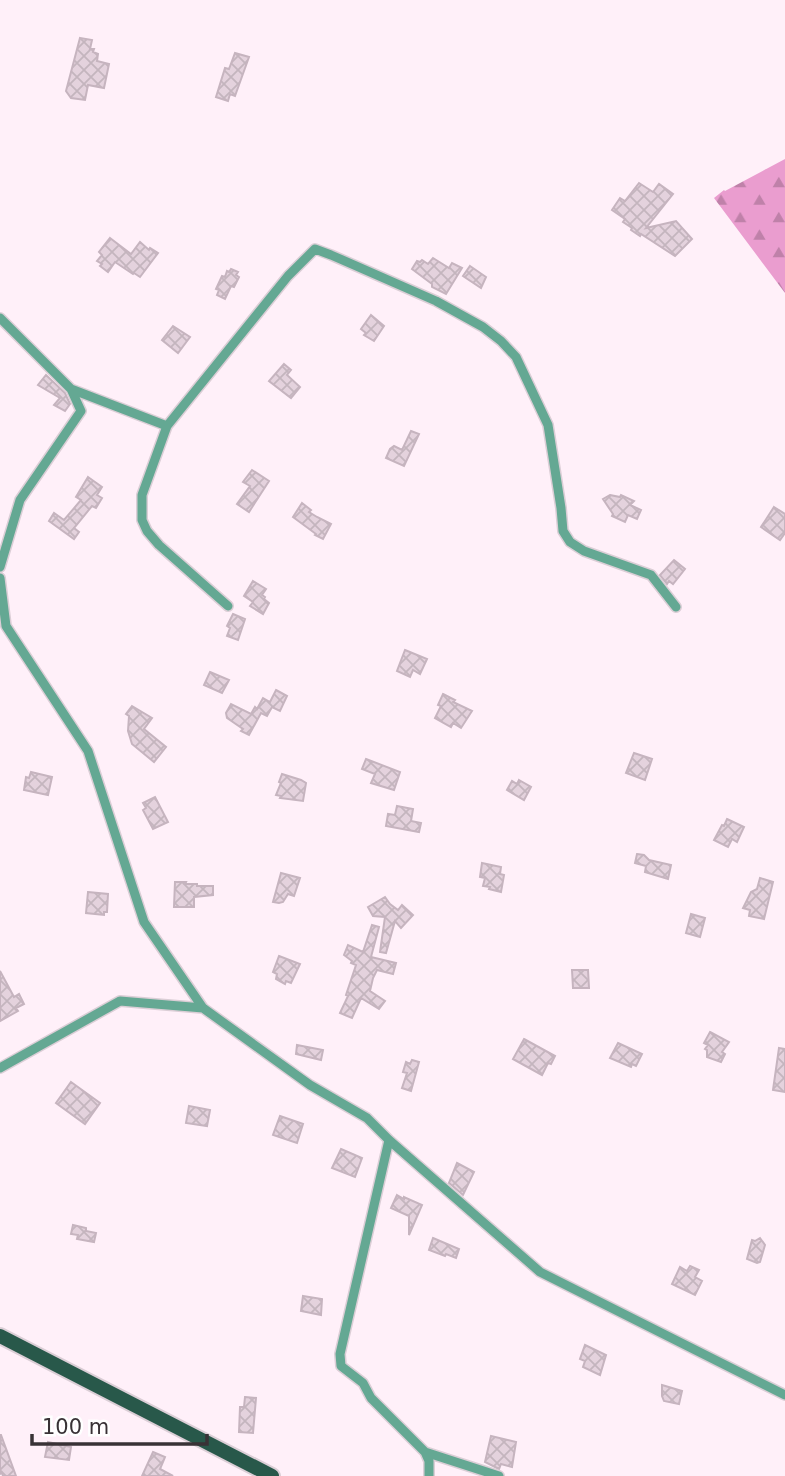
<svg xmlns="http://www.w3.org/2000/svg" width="785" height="1476" viewBox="0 0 785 1476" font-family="'DejaVu Sans',sans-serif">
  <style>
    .forest { fill: url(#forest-firs) }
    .building { fill: url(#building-cross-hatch); stroke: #c6b4bf; stroke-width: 2 }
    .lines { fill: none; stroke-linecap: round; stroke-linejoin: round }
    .minor-casing { stroke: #dbced6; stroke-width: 12 }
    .primary-casing { stroke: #dbced6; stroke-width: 18 }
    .minor { stroke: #64a893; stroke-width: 9 }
    .primary { stroke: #28584a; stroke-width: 14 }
  </style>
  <defs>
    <pattern id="forest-firs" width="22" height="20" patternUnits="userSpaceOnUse" patternTransform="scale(1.75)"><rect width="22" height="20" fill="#ea9dcf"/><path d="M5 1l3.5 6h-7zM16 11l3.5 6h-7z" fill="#bf81a9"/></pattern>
    <pattern id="building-cross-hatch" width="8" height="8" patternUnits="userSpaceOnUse" patternTransform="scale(1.75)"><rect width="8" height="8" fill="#e4d2dd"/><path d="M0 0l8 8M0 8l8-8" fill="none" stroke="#c4b5be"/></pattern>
  </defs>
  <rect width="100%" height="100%" fill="#fff0f9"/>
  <path class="forest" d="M 785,159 L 785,293 L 714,198 L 724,190 L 725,191 Z"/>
  <path class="building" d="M 80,38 L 92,40 L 90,49 L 94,49 L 93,52 L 98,54 L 97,61 L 109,64 L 104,88 L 88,85 L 85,100 L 71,98 L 66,91 Z
    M 235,53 L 249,57 L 235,96 L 230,94 L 228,101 L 216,97 L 225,68 L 229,69 Z
    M 639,183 L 653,192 L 659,184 L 673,194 L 646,228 L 676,221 L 692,239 L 675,256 L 641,234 L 640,236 L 631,230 L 632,228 L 623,222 L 625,219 L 612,210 L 620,198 L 625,201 Z
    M 110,238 L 131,254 L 140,242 L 149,250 L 150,248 L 158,253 L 140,277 L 134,273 L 133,274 L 115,262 L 108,272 L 100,266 L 102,264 L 97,261 L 102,255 L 99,252 Z
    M 433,258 L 449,268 L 452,263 L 462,268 L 446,294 L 432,287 L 432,284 L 412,269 L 417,261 L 420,262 L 422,260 L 428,264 Z
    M 470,266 L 486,277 L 481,288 L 463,276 Z
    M 231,269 L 238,272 L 236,275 L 239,277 L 234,287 L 231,286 L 225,299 L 217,295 L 219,290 L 216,289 L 222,276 L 225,277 L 227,271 L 229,272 Z
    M 371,315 L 384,326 L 374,341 L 364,335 L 366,333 L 361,329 Z
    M 173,326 L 190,337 L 178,353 L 162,340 Z
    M 284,364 L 291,370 L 287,375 L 300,387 L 291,398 L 269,381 Z
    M 46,375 L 65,393 L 70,404 L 65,411 L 54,405 L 60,398 L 38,385 Z
    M 411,431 L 419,434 L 404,466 L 386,458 L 390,449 L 394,446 L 402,450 Z
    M 252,470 L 269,481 L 249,512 L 237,504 L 250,486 L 243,482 Z
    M 88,477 L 102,487 L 97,495 L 102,498 L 96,508 L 92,506 L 74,528 L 79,532 L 74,539 L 49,521 L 54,513 L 64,520 L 81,500 L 76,497 Z
    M 610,495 L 620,497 L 621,495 L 634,501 L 630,505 L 641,510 L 637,519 L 628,515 L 625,522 L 612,516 L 613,514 L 603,499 Z
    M 302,503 L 311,510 L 309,512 L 317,517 L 331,524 L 323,539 L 315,535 L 316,534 L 293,517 Z
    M 774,507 L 785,514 L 785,533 L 780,540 L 761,527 Z
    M 674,560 L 685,569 L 673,584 L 669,581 L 667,584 L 660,575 Z
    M 253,581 L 266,589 L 262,595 L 265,597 L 264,599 L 269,603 L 263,614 L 250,606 L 253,602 L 244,596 Z
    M 233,614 L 245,619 L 238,640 L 227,636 L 230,628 L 227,626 Z
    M 405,650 L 427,659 L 420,674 L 413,670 L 410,677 L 397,671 Z
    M 210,672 L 229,680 L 222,693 L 204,685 Z
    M 276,690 L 287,696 L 280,711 L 272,707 L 267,716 L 261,713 L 249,735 L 241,731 L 243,729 L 227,718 L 226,713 L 231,704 L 251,714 L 255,707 L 257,709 L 263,698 L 270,702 Z
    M 443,694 L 455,700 L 453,702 L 472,711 L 461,728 L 453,723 L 451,727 L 435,718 L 441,706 L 438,705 Z
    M 132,706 L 152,718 L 144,729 L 166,747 L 154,762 L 132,744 L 128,731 L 129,716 L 126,714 Z
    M 634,753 L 652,759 L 645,780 L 626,773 Z
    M 366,759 L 400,772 L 394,790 L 371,783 L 375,774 L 362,769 Z
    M 31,772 L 52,777 L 48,795 L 24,790 L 26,777 L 29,778 Z
    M 282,774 L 301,780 L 306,783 L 303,801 L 280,798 L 281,796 L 276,795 L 281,783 L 279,782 Z
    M 519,780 L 531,787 L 524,800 L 507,790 L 512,781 L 517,784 Z
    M 155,797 L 168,822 L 153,829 L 143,810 L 146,808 L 143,803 Z
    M 397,806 L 413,809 L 411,821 L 421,823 L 419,832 L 386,826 L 388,814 L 395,815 Z
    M 727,819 L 744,827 L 737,842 L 732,839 L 728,847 L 714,840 L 722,825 L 724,826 Z
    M 637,854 L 644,855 L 649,860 L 671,865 L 668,879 L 645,872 L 646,866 L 635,863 Z
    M 482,863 L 501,867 L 500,874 L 504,875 L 501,892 L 489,889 L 490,887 L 483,886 L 485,878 L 480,877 Z
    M 281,873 L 300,878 L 294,896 L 288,894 L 283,902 L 279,903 L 273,902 Z
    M 760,878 L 773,882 L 764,919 L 749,916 L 750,910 L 743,908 L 751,892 L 757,889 Z
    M 175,882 L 186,882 L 185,884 L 197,884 L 197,886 L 213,886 L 213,895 L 194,897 L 194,907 L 174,907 Z
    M 88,892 L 108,894 L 107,912 L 104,912 L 104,915 L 86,913 Z
    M 385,897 L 390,904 L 398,910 L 402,905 L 413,915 L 401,928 L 395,921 L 386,953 L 380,952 L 385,917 L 373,916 L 368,907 Z
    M 691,914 L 705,918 L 700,937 L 686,933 Z
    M 372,925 L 379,927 L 371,957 L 396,963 L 393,974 L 377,970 L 373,978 L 370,991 L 385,1001 L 379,1009 L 361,998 L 352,1018 L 340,1013 L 348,996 L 346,995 L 356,965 L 351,963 L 352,961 L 344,955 L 348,945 L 363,952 Z
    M 279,956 L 300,964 L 291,983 L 286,981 L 285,984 L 276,979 L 277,974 L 273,972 Z
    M 572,970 L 588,970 L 589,988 L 573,988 Z
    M 0,971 L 14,997 L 19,994 L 24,1004 L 16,1008 L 18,1011 L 0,1021 Z
    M 710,1032 L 729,1042 L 722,1052 L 725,1054 L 721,1062 L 707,1057 L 707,1050 L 705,1049 L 708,1045 L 704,1043 Z
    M 524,1039 L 555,1056 L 551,1064 L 548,1063 L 542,1075 L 513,1059 Z
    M 618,1043 L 642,1054 L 636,1066 L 632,1064 L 631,1067 L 610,1058 Z
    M 297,1045 L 323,1050 L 321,1060 L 296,1054 Z
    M 779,1048 L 785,1049 L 785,1092 L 773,1090 Z
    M 412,1060 L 419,1062 L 411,1091 L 402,1088 L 407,1073 L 403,1072 L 406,1062 L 410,1064 Z
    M 71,1082 L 100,1103 L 85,1124 L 56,1103 Z
    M 189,1106 L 210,1110 L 207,1126 L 186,1123 Z
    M 280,1116 L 303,1124 L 297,1143 L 273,1135 Z
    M 341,1149 L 362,1158 L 355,1177 L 332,1168 Z
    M 457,1163 L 474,1172 L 463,1195 L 449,1183 Z
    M 397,1195 L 404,1199 L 404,1197 L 422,1205 L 409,1235 L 409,1216 L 391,1208 Z
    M 73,1225 L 86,1228 L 86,1231 L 96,1233 L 94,1242 L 77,1239 L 78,1235 L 71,1234 Z
    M 433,1238 L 459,1249 L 456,1258 L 446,1254 L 445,1256 L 429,1250 Z
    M 760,1238 L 765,1245 L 760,1262 L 757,1263 L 747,1259 L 752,1240 L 755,1241 Z
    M 690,1266 L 699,1270 L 695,1277 L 702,1281 L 695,1295 L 672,1284 L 680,1267 L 687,1271 Z
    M 303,1296 L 322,1299 L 321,1315 L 301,1311 Z
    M 585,1345 L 606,1355 L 600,1375 L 583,1367 L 585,1361 L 580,1359 Z
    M 662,1385 L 682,1391 L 679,1404 L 664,1401 L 662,1396 Z
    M 245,1397 L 256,1398 L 253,1433 L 239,1432 L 240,1407 L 244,1407 Z
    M 0,1435 L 1,1435 L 16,1476 L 3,1476 L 2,1473 L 0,1474 Z
    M 491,1436 L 516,1442 L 512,1467 L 501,1464 L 499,1469 L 485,1462 Z
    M 48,1442 L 71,1447 L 69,1460 L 45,1457 Z
    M 153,1452 L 165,1457 L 160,1469 L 173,1476 L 142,1476 Z"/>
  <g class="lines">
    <g class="minor-casing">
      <path id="minor" d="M 0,318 L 71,389 L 81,411 L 20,500 L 0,567
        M 71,389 L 167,426 L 288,276 L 315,249 L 331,255 L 436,301 L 483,327 L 501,341 L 516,357 L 548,425 L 561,508 L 563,531 L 570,542 L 584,551 L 651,575 L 676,607
        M 167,426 L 142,495 L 142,520 L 147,531 L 159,545 L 228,606
        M 0,578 L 6,626 L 88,751 L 144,922 L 203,1008 L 310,1085 L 367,1118 L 389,1140 L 540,1272 L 785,1395
        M 0,1068 L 120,1001 L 203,1008
        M 389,1140 L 340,1354 L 341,1366 L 363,1383 L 371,1398 L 425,1452 L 429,1461 L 429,1476
        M 425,1452 L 499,1476"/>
    </g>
    <g class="primary-casing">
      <path id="primary" d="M 0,1336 L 272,1476"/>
    </g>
    <use href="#minor" class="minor"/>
    <use href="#primary" class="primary"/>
  </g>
  <path d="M32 1434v10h175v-10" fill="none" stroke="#393236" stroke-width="3.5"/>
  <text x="42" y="1434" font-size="21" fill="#393236" stroke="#ffffff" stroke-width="5" paint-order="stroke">100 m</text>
</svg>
